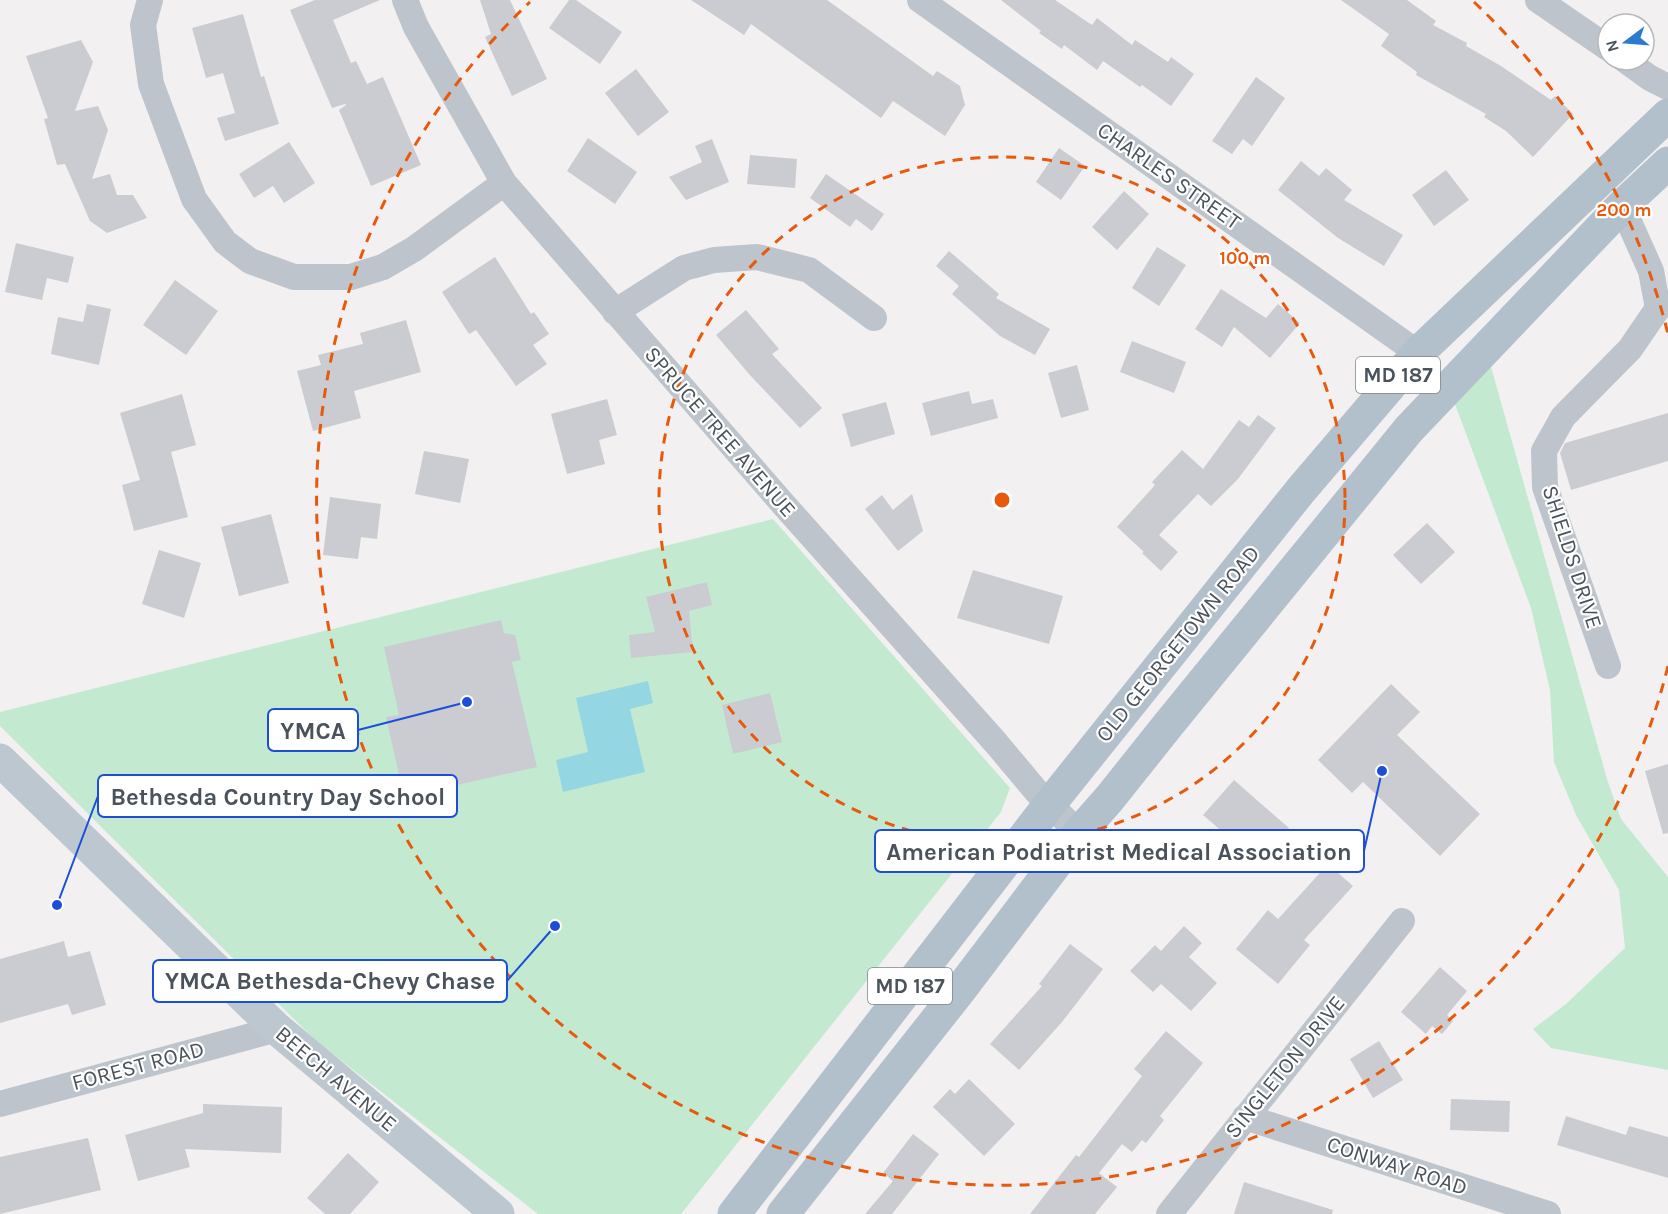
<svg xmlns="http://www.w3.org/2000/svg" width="1668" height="1214" viewBox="0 0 1668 1214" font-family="Karla,sans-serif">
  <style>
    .green { fill: #c3ead1 }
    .water { fill: #95d6e3 }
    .building { fill: #cbccd2 }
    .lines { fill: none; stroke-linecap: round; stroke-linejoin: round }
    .street { stroke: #bdc4cb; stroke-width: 26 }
    .secondary { stroke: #bdc7cf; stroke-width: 33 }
    .primary { stroke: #b2c0cb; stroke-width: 33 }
    .ring { fill: none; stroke: #e8590c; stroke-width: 3; stroke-dasharray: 10 8 }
    .labels { text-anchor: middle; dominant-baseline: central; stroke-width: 4.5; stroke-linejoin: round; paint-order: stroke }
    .shield { fill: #fff; stroke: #80878c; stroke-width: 1.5 }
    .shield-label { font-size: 21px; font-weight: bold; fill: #4a535b }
    .street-label { font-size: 22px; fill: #4a535b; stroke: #fff }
    .centre { fill: #e8590c; stroke: #fff; stroke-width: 3 }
    .ring-label { font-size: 18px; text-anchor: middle; font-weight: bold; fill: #e8590c; stroke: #fff; stroke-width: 4.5; stroke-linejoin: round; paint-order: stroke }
    .leader { fill: none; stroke: #1d4ed8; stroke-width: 2 }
    .callout-dot { fill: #1d4ed8; stroke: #fff; stroke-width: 2 }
    .callout { fill: #fff; stroke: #1d4ed8; stroke-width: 2 }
    .callout-label { font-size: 24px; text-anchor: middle; font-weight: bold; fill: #4a535b }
  </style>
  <rect width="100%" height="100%" fill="#f2f0f0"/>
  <path class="green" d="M 1486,349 L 1607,779 L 1621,819 L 1668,877 L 1668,1070 L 1551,1048 L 1533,1029 L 1566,1004 L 1625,948 L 1619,890 L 1576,815 L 1554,762 L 1550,690 L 1531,608 L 1449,388 Z
    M 773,519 L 1010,788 L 1001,812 L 681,1214 L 538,1214 L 316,1041 L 0,726 L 0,712 Z"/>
  <path class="water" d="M 648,681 L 653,703 L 630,709 L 645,772 L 563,792 L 556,760 L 588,752 L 576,698 Z"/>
  <path class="building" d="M 315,0 L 380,0 L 333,20 L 351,63 L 356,61 L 367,84 L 383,77 L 421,165 L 371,186 L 339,110 L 346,105 L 345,104 L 332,108 L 290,10 Z
    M 480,0 L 510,0 L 547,79 L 512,96 L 485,37 L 491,34 Z
    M 569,0 L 576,0 L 622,32 L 600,64 L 549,28 Z
    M 691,0 L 827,0 L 933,76 L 937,71 L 960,86 L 965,105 L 945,136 L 893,101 L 881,118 L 751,24 L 744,35 Z
    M 1001,0 L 1055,0 L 1092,25 L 1097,18 L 1132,45 L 1135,40 L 1168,62 L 1171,57 L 1194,74 L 1171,106 L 1142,85 L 1140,87 L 1103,61 L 1097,70 L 1064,45 L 1062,49 L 1039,33 L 1041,31 Z
    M 1341,0 L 1407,0 L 1436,21 L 1433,25 L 1467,43 L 1466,46 L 1501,66 L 1551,100 L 1555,96 L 1573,114 L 1533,157 L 1506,131 L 1484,117 L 1486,114 L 1416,75 L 1417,72 L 1381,46 L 1389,34 Z
    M 243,14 L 261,77 L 264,76 L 279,124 L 225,141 L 217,118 L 235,113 L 223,73 L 206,78 L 192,28 Z
    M 81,40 L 93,62 L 75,111 L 98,106 L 108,130 L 92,179 L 110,174 L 117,195 L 133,195 L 147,218 L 107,233 L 90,221 L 65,164 L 57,165 L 44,119 L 48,118 L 26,56 Z
    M 636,69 L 669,112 L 638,136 L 605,93 Z
    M 1256,77 L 1285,98 L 1252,146 L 1243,139 L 1232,154 L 1212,141 Z
    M 588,138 L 637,172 L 615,204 L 567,171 Z
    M 712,139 L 729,182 L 686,200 L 669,177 L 702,162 L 695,146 Z
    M 289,142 L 315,183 L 284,203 L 273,186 L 254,198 L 239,174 Z
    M 1059,148 L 1085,166 L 1061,200 L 1036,182 Z
    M 750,155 L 797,159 L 795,188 L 747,184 Z
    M 1301,161 L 1319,176 L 1326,168 L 1352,190 L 1344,200 L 1403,235 L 1384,266 L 1338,238 L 1278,190 Z
    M 1446,170 L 1469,200 L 1434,226 L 1412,195 Z
    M 826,174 L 884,214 L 872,231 L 856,219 L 850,227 L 810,198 Z
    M 1124,191 L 1149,214 L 1117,250 L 1092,227 Z
    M 16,243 L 74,257 L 68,283 L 47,278 L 42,300 L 5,292 Z
    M 1157,247 L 1186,265 L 1159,306 L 1132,288 Z
    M 949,251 L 999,294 L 996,298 L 1050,329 L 1035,355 L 1000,336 L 952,294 L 959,286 L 936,266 Z
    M 495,257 L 531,314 L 534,312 L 549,334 L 533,345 L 547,364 L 516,386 L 476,330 L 469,334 L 442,292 Z
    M 175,280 L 218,311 L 186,355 L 143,325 Z
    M 1221,289 L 1266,318 L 1278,304 L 1300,323 L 1270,358 L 1234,327 L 1222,347 L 1195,329 Z
    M 87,304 L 111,309 L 99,365 L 51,354 L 58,317 L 83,322 Z
    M 746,310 L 779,349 L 772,354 L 822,408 L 800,428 L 749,374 L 716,335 Z
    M 406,320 L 421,372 L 354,391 L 361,418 L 313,431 L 297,371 L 321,365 L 318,355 L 363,344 L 360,333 Z
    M 1132,341 L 1186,362 L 1174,393 L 1120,372 Z
    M 1077,365 L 1089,410 L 1061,418 L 1048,373 Z
    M 969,391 L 972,404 L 993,399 L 998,418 L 931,436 L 922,403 Z
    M 182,394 L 196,445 L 171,452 L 188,517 L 134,531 L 122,485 L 140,480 L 120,413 Z
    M 607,399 L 617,435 L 599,440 L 605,464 L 567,474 L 551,414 Z
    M 886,402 L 895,434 L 851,447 L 842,414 Z
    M 1668,413 L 1668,461 L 1571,490 L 1560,453 L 1565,443 Z
    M 1258,415 L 1276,428 L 1238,479 L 1211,506 L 1198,494 L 1159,535 L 1178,552 L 1161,571 L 1142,553 L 1144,552 L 1117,527 L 1155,485 L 1152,482 L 1182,450 L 1203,469 L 1239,420 L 1249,427 Z
    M 424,451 L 469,459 L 460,503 L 415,494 Z
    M 912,494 L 923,531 L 898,551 L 865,509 L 882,495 L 893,510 Z
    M 330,497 L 381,504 L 377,539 L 361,537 L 358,559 L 323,555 Z
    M 271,514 L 289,583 L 239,596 L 221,527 Z
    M 1427,523 L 1455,552 L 1421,584 L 1393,555 Z
    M 159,550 L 201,563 L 184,618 L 142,604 Z
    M 973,570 L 1063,596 L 1049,644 L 957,618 Z
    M 707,582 L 712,605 L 689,611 L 693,652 L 631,658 L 629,635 L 655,632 L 646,597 Z
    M 501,620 L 504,633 L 515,635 L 521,660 L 512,662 L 537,767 L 404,797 L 386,717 L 399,715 L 384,647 Z
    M 1391,684 L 1420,712 L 1397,735 L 1480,814 L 1440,856 L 1363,782 L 1352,793 L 1318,760 Z
    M 770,693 L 782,742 L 733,754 L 722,705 Z
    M 1668,764 L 1668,833 L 1663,834 L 1645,771 Z
    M 1234,780 L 1289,828 L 1259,863 L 1203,815 Z
    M 1328,864 L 1353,886 L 1304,940 L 1310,945 L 1278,984 L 1236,949 L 1268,910 L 1278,919 Z
    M 1184,926 L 1202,943 L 1189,957 L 1217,983 L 1191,1011 L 1161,984 L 1153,992 L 1130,971 L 1155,945 L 1161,951 Z
    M 64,941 L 68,957 L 90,951 L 106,1005 L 72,1015 L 68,1004 L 0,1023 L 0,959 Z
    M 1070,944 L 1103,969 L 1062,1022 L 1019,1070 L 990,1044 L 1042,986 L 1039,984 Z
    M 1440,967 L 1467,991 L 1447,1015 L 1453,1021 L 1442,1034 L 1432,1026 L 1426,1034 L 1401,1012 Z
    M 1166,1031 L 1203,1063 L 1160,1116 L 1164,1120 L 1146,1143 L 1142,1140 L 1132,1152 L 1122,1144 L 1099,1173 L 1117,1187 L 1095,1214 L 1030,1214 L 1076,1155 L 1079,1157 L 1142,1076 L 1134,1069 Z
    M 1379,1041 L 1403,1080 L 1373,1098 L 1350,1059 Z
    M 969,1079 L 1015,1124 L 984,1156 L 933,1107 L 950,1089 L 955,1094 Z
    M 1451,1099 L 1510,1101 L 1509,1132 L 1450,1130 Z
    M 203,1104 L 282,1107 L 281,1153 L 185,1149 L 190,1167 L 138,1181 L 125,1135 L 203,1113 Z
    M 1566,1116 L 1626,1135 L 1629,1126 L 1668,1137 L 1668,1178 L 1557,1145 Z
    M 913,1134 L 939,1154 L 892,1214 L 865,1214 L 893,1181 L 883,1173 Z
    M 88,1138 L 101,1190 L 0,1214 L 0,1157 Z
    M 348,1153 L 379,1182 L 350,1214 L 325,1214 L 307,1198 Z
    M 1244,1182 L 1333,1210 L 1332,1214 L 1234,1214 Z"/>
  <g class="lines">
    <path class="street" d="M 150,0 L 143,25 L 151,84 L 194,199 L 225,242 L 250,261 L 294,277 L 351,277 L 383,267 L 414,249 L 504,183
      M 405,0 L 416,27 L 504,183 L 784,505 L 996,743 L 1037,792 L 1079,833
      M 920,0 L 1418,353
      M 1538,0 L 1608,48
      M 1625,60 L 1650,78 L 1668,87
      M 615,312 L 684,268 L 714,260 L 757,257 L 809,270 L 874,318
      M 1608,666 L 1545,487 L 1544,451 L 1563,417 L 1630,349 L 1658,308 L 1651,271 L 1622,206
      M 0,1104 L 277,1029
      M 1245,1117 L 1548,1214
      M 1169,1214 L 1402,921"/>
    <path class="secondary" d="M 0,760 L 277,1029 L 498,1214"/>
    <path class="primary" d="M 734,1214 L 1049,805 L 1301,490 L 1418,353 L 1668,115
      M 783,1214 L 960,990 L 1079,833 L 1109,799 L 1168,725 L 1409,429 L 1622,206 L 1668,163"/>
  </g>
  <g class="ring">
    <circle cx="1002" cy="500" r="343"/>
    <path d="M1668 666A686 686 0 1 1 530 2M1474 2A686 686 0 0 1 1668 334"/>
  </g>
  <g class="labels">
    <g class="shield">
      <rect x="1356" y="357" width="84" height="36" rx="4.5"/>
      <rect x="868" y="968" width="84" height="36" rx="4.5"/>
    </g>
    <g class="shield-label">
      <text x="1398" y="375">MD 187</text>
      <text x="910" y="986">MD 187</text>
    </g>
    <g class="street-label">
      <text transform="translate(1169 176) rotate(35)">CHARLES STREET</text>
      <text transform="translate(720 432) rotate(49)">SPRUCE TREE AVENUE</text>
      <text transform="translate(1572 557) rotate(72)">SHIELDS DRIVE</text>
      <text transform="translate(1178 644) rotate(-51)">OLD GEORGETOWN ROAD</text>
      <text transform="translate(138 1066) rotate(-15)">FOREST ROAD</text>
      <text transform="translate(1285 1067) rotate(-51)">SINGLETON DRIVE</text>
      <text transform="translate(336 1079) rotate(40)">BEECH AVENUE</text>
      <text transform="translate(1397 1166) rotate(18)">CONWAY ROAD</text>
    </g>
  </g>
  <circle cx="1002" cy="500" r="9" class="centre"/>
  <g class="ring-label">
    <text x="1624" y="216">200 m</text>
    <text x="1245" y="264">100 m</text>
  </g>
  <path class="leader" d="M467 702L358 730M57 905L98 796M1382 771L1364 851M555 926L507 981"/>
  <g class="callout-dot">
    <circle cx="467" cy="702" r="6"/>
    <circle cx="57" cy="905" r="6"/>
    <circle cx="1382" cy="771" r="6"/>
    <circle cx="555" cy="926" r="6"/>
  </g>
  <g class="callout">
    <rect x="268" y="709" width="90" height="42" rx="6"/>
    <rect x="98" y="775" width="359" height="42" rx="6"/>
    <rect x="875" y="830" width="489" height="42" rx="6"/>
    <rect x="153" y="960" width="354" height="42" rx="6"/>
  </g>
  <g class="callout-label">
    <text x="313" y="739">YMCA</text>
    <text x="278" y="805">Bethesda Country Day School</text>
    <text x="1119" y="860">American Podiatrist Medical Association</text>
    <text x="330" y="989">YMCA Bethesda-Chevy Chase</text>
  </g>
  <g transform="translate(1626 42) rotate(254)"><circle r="28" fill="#ffffff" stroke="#b7babd" stroke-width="1.5"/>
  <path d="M0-4.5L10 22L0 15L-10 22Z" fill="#2d7bce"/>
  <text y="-9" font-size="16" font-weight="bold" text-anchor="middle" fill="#4a535b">N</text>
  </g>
</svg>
